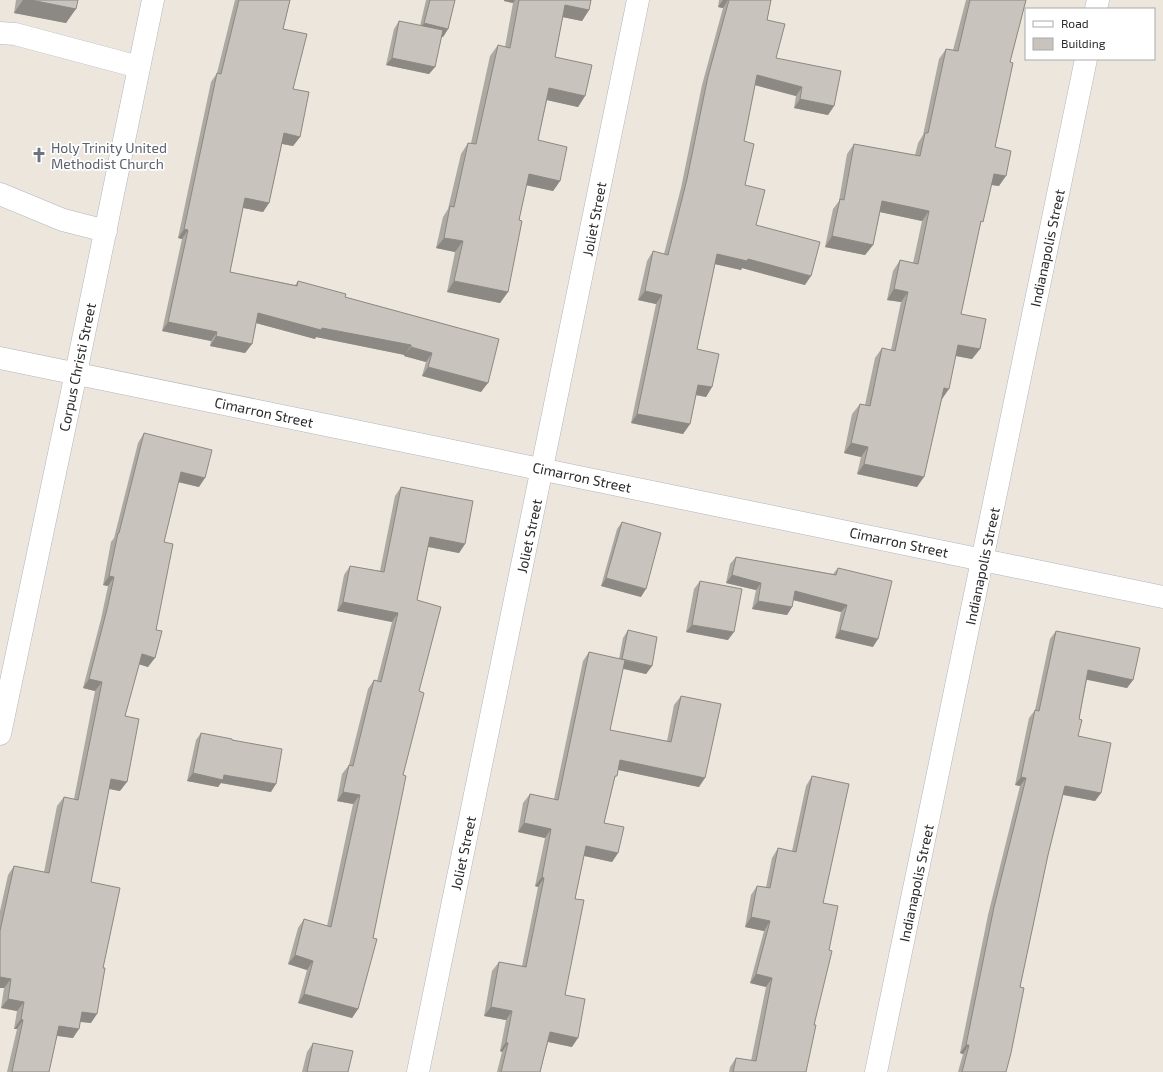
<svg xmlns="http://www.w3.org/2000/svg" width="1163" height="1072" viewBox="0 0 1163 1072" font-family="'Exo 2',sans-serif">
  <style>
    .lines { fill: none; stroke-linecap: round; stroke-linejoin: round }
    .minor-casing { stroke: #b1b4bf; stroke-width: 23 }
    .minor { stroke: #fff; stroke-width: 22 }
    .wall { fill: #aca8a2 }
    .shaded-wall { fill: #8c8884 }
    .building { fill: #c8c3bc; stroke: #8c8884 }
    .labels { text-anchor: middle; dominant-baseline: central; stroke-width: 3.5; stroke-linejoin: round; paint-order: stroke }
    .worship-label { font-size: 14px; fill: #5b616d; stroke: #fff; text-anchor: start }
    .street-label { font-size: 14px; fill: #2b2b2b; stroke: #fff }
  </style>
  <rect width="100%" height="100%" fill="#ede6dd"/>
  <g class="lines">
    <g class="minor-casing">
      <path id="minor" d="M 1096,9 L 1098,0
        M 0,33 L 15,34 L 139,67
        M 0,194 L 63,220 L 106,231
        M 0,358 L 1163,597
        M 0,734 L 76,373 L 153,0
        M 418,1072 L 638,0
        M 876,1072 L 1086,59"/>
    </g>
    <use href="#minor" class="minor"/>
  </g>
  <path class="wall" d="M 16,0 L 78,0 L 66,23 L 14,13 Z
    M 235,0 L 290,0 L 283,29 L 300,137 L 293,146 L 282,144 L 269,203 L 263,212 L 243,208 L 230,272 L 295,285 L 298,281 L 345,297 L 499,339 L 481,392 L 422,376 L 426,362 L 404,356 L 405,355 L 316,337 L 315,339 L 256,323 L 252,344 L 245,353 L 210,346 L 211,341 L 162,331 L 182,239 L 178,238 L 211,82 L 217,73 Z
    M 426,0 L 455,0 L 448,29 L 443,37 L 441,37 L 435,67 L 429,74 L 386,65 L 394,29 L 399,21 L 420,26 Z
    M 504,0 L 591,0 L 589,10 L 582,21 L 563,17 L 555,57 L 585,96 L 578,107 L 547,100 L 538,140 L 560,181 L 553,191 L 526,185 L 519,220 L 508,292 L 500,303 L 447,292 L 455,252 L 436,248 L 443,217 L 448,209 L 461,154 L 468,143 L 471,143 L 490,56 L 498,45 L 505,47 L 513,3 L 504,1 Z
    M 719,0 L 771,0 L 767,20 L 776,58 L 834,106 L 828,115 L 794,108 L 796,96 L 755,85 L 744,141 L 745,185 L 756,225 L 805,285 L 742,268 L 741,270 L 715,264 L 697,349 L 712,387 L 706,397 L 696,395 L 690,424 L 683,434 L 631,423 L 656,304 L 638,300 L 647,261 L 653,251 L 664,254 L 681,188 L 702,85 L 723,8 L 718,7 Z
    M 966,0 L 1026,0 L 1010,62 L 995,147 L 999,186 L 991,185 L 980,226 L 961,314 L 980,349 L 972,359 L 956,356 L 942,399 L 917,487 L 857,474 L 861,457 L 844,453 L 852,414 L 860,404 L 865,405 L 875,358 L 882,348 L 891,350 L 901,302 L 887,300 L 893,271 L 900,260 L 913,263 L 922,221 L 880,212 L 873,245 L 865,255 L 825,247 L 833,209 L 839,201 L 847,154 L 854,144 L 915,155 L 918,143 L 923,135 L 939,59 L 946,49 L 953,50 Z
    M 144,433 L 199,487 L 178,482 L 164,542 L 156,630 L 148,667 L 139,664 L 125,716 L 120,791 L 109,789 L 91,882 L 91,1023 L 80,1022 L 73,1038 L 57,1036 L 49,1072 L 7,1072 L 17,1029 L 14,1029 L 17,1011 L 1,1008 L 4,988 L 0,988 L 0,911 L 8,875 L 14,866 L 44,872 L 57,806 L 64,797 L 74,799 L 95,691 L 83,688 L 101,619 L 108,586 L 103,585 L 111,542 L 114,538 L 138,443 Z
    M 401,487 L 465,544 L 459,553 L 428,547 L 417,600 L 419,691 L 358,1009 L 352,1018 L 298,1003 L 307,970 L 288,964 L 298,928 L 304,919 L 327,926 L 353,804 L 337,801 L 342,774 L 349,765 L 368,689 L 374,680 L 377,681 L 392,622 L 337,611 L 344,575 L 350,566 L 380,571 L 395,496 Z
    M 622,522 L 641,597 L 601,586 L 617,529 Z
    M 736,557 L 833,574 L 838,568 L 873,647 L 835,638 L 841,612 L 793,600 L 792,607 L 787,615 L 752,609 L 756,590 L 726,583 L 730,564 Z
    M 700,581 L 728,640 L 686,632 L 694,589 Z
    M 628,630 L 652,666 L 646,674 L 623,669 L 610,730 L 667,741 L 674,705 L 681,696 L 699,787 L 618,770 L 614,781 L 604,823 L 618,853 L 612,862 L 584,856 L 575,899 L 565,995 L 572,1047 L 548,1042 L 540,1072 L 497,1072 L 502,1052 L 500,1051 L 506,1020 L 484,1016 L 492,971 L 499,962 L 522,966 L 538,887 L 535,886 L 545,838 L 518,832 L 523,803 L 530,794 L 554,799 L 583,661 L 589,652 L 619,659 L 623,638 Z
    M 1056,631 L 1133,680 L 1127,688 L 1087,679 L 1079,719 L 1078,736 L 1101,793 L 1095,801 L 1063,795 L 1048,855 L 1020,987 L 1006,1072 L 958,1072 L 963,1054 L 960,1053 L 988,915 L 1020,786 L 1015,785 L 1029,718 L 1035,710 L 1050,639 Z
    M 201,733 L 232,740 L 271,792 L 221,783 L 218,787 L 187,781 L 196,740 Z
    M 812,776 L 823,903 L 814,1025 L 806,1072 L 729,1072 L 730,1067 L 736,1058 L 751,1061 L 766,987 L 750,983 L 764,931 L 745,927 L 751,895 L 757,886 L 766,887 L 772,858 L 778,848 L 792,851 L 806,786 Z
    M 313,1043 L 348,1072 L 302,1072 L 307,1052 Z"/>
  <path class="shaded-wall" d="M 23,0 L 31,0 L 76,9 L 66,23 L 14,13 Z
    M 504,0 L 515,0 L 513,3 L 504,1 Z
    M 723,0 L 728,0 L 723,8 L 718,7 Z
    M 565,5 L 589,10 L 582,21 L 557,16 Z
    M 424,23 L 448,29 L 443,37 L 418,31 Z
    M 392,58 L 435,67 L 429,74 L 386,65 Z
    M 757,75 L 802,87 L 796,96 L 751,84 Z
    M 549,88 L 585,96 L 578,107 L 542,99 Z
    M 800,99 L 834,106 L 828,115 L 794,108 Z
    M 284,133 L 300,137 L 293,146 L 278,143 Z
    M 529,174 L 560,181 L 553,191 L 521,184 Z
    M 994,174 L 1006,176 L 999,186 L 986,184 Z
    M 245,198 L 269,203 L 263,212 L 239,207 Z
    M 882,201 L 929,211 L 922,221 L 875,211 Z
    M 184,229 L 188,230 L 182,239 L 178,238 Z
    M 832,236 L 873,245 L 865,255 L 825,247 Z
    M 444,238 L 463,241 L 455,252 L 436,248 Z
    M 717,254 L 748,259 L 811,276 L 805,285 L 742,268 L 741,270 L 710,263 Z
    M 454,281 L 508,292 L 500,303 L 447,292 Z
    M 894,289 L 908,292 L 901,302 L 887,300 Z
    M 645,291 L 662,295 L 656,304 L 638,300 Z
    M 258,313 L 411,345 L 405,355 L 316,337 L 315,339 L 252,322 Z
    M 168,322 L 217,332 L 211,341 L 162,331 Z
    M 216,336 L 252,344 L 245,353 L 210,346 Z
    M 958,345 L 980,349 L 972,359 L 951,355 Z
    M 411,347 L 432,353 L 426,362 L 404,356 Z
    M 428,367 L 488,383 L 481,392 L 422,376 Z
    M 698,385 L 712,387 L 706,397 L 691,394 Z
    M 944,388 L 949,389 L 942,399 L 937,398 Z
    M 637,414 L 690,424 L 683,434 L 631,423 Z
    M 851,443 L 868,447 L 861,457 L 844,453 Z
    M 864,464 L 924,477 L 917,487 L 857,474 Z
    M 181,472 L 205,478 L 199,487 L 174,481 Z
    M 430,537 L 465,544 L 459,553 L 424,546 Z
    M 732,575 L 761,583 L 756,590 L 726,583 Z
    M 109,576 L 114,577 L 108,586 L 103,585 Z
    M 606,578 L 646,589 L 641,597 L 601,586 Z
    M 795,591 L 847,605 L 841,612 L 789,599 Z
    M 758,601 L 792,607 L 787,615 L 752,609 Z
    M 343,602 L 398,613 L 392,622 L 337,611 Z
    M 692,625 L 734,632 L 728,640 L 686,632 Z
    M 840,630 L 878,639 L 873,647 L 835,638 Z
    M 142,654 L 155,658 L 148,667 L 135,663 Z
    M 622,660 L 652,666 L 646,674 L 617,667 Z
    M 1088,670 L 1133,680 L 1127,688 L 1083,679 Z
    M 89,679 L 102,682 L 95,691 L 83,688 Z
    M 620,760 L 705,778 L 699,787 L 614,769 Z
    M 193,773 L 224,775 L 276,784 L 271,792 L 221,783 L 218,787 L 187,781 Z
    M 1021,777 L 1026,778 L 1020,786 L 1015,785 Z
    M 111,779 L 127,782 L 120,791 L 105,788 Z
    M 1065,786 L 1101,793 L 1095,801 L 1059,794 Z
    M 343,792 L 360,795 L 353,804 L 337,801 Z
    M 524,823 L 551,829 L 545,838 L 518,832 Z
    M 586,846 L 618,853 L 612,862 L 580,855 Z
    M 542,877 L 544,878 L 538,887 L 535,886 Z
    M 751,917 L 770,921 L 764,931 L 745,927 Z
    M 295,955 L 313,961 L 307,970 L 288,964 Z
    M 756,974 L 772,978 L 766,987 L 750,983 Z
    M 0,977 L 11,979 L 4,988 L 0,988 Z
    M 304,994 L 358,1009 L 352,1018 L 298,1003 Z
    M 8,999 L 24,1002 L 17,1011 L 1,1008 Z
    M 491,1007 L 512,1011 L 506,1020 L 484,1016 Z
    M 82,1012 L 97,1014 L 91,1023 L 76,1021 Z
    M 21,1019 L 23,1020 L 17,1029 L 14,1029 Z
    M 59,1026 L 79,1029 L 73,1038 L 52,1035 Z
    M 550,1032 L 578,1038 L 572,1047 L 544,1041 Z
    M 506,1042 L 508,1043 L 502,1052 L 500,1051 Z
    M 966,1045 L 969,1045 L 963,1054 L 960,1053 Z"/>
  <path class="building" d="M 31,0 L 78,0 L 76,9 Z
    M 239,0 L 290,0 L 283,29 L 307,34 L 293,89 L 309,92 L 300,137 L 284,133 L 269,203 L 245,198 L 230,272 L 297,286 L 298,281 L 346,294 L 345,297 L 499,339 L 488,383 L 428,367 L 432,353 L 411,347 L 411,345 L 322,328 L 321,330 L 258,313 L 252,344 L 216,336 L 217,332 L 168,322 L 188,230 L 184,229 L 217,73 L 221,74 Z
    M 430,0 L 455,0 L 448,29 L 424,23 Z
    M 519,0 L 591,0 L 589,10 L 565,5 L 555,57 L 592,65 L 585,96 L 549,88 L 538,140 L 567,147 L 560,181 L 529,174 L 519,220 L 522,221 L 508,292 L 454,281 L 463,241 L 444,238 L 450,206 L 454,207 L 468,143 L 476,144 L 498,45 L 510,48 Z
    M 729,0 L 771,0 L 767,20 L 785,24 L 776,58 L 841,71 L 834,106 L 800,99 L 802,87 L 757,75 L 744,141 L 754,144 L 745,185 L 765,190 L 756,225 L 820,242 L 811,276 L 748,259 L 747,261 L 717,254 L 697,349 L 719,354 L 712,387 L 698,385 L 690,424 L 637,414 L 662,295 L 645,291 L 653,251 L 668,255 L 687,179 L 708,76 Z
    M 970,0 L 1026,0 L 1010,62 L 1013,63 L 995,147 L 1011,151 L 1006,176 L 994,174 L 983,222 L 981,221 L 961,314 L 986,319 L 980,349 L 958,345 L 949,389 L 944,388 L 924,477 L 864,464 L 868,447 L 851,443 L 860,404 L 870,406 L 882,348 L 895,351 L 908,292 L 894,289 L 900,260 L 918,264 L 929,211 L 882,201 L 873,245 L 832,236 L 840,199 L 844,200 L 854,144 L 920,156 L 925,133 L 928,133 L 946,49 L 958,51 Z
    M 399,21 L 443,30 L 435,67 L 392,58 Z
    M 144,433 L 212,450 L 205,478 L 181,472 L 164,542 L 173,544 L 156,630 L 162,631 L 155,658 L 142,654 L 125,716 L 139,719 L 127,782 L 111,779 L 91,882 L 120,888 L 103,968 L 105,968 L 97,1014 L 82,1012 L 79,1029 L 59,1026 L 49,1072 L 12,1072 L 23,1020 L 21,1019 L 24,1002 L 8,999 L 11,979 L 0,977 L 0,931 L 14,866 L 49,873 L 64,797 L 78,800 L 102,682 L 89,679 L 107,609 L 114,577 L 109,576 L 118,533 L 119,533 Z
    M 401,487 L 473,501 L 465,544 L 430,537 L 417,600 L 441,607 L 419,691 L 424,693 L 403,775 L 406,776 L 373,938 L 377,939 L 358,1009 L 304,994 L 313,961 L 295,955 L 304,919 L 331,927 L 360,795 L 343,792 L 349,765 L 353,766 L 374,680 L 381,682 L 398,613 L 343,602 L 350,566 L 384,572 Z
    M 622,522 L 661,533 L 646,589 L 606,578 Z
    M 736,557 L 836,575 L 838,568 L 892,581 L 878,639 L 840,630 L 847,605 L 795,591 L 792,607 L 758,601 L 761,583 L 732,575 Z
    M 700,581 L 742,589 L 734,632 L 692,625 Z
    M 628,630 L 657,637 L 652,666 L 622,659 Z
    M 1056,631 L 1140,648 L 1133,680 L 1088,670 L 1079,719 L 1082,720 L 1078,736 L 1111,743 L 1101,793 L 1065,786 L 1048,855 L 1020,987 L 1024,988 L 1011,1053 L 1006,1072 L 962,1072 L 969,1045 L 966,1045 L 994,907 L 1026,778 L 1021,777 L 1035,710 L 1039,711 Z
    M 589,652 L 625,660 L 610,730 L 671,742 L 681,696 L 721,704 L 705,778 L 620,760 L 617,776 L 615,776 L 604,823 L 624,827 L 618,853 L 586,846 L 575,899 L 584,900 L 565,995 L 585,999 L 578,1038 L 550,1032 L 540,1072 L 501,1072 L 508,1043 L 506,1042 L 512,1011 L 491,1007 L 499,962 L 526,967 L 544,878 L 542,877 L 551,829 L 524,823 L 530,794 L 558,800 Z
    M 201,733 L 232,739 L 232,740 L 282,749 L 276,784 L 224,775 L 223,780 L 193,773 Z
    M 812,776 L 849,784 L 823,903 L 838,906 L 829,950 L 832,951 L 814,1025 L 816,1025 L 806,1072 L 733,1072 L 736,1058 L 756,1061 L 772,978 L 756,974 L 770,921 L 751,917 L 757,886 L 770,888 L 778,848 L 796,852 Z
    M 313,1043 L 353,1051 L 348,1072 L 307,1072 Z"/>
  <defs>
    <g id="church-bare" transform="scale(1.2)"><path d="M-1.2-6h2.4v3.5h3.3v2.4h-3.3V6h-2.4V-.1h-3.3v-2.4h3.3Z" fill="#6b7280" stroke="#fff" stroke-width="2.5" paint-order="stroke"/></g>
  </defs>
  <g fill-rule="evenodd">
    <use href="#church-bare" x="39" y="155"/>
  </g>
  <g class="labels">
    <g class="worship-label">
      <text x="51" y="147">Holy Trinity United<tspan x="51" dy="16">Methodist Church</tspan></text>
    </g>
    <g class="street-label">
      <text transform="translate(594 219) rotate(-79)">Joliet Street</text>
      <text transform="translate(1047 248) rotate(-78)">Indianapolis Street</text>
      <text transform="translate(77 367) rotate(-78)">Corpus Christi Street</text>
      <text transform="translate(264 412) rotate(12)">Cimarron Street</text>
      <text transform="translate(582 477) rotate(12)">Cimarron Street</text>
      <text transform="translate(529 536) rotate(-78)">Joliet Street</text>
      <text transform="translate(899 542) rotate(12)">Cimarron Street</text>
      <text transform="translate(982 566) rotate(-78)">Indianapolis Street</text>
      <text transform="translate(463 853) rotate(-78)">Joliet Street</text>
      <text transform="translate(916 883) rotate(-78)">Indianapolis Street</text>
    </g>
  </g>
  <rect x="1025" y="8" width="130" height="52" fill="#ffffff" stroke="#aaaaaa"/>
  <rect x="1033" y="21" width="20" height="6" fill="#ffffff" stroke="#aaaaaa"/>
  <text x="1061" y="28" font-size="12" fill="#2b2b2b">Road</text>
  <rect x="1033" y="38" width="20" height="12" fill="#c8c3bc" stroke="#aaaaaa"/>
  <text x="1061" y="48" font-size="12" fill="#2b2b2b">Building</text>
</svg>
